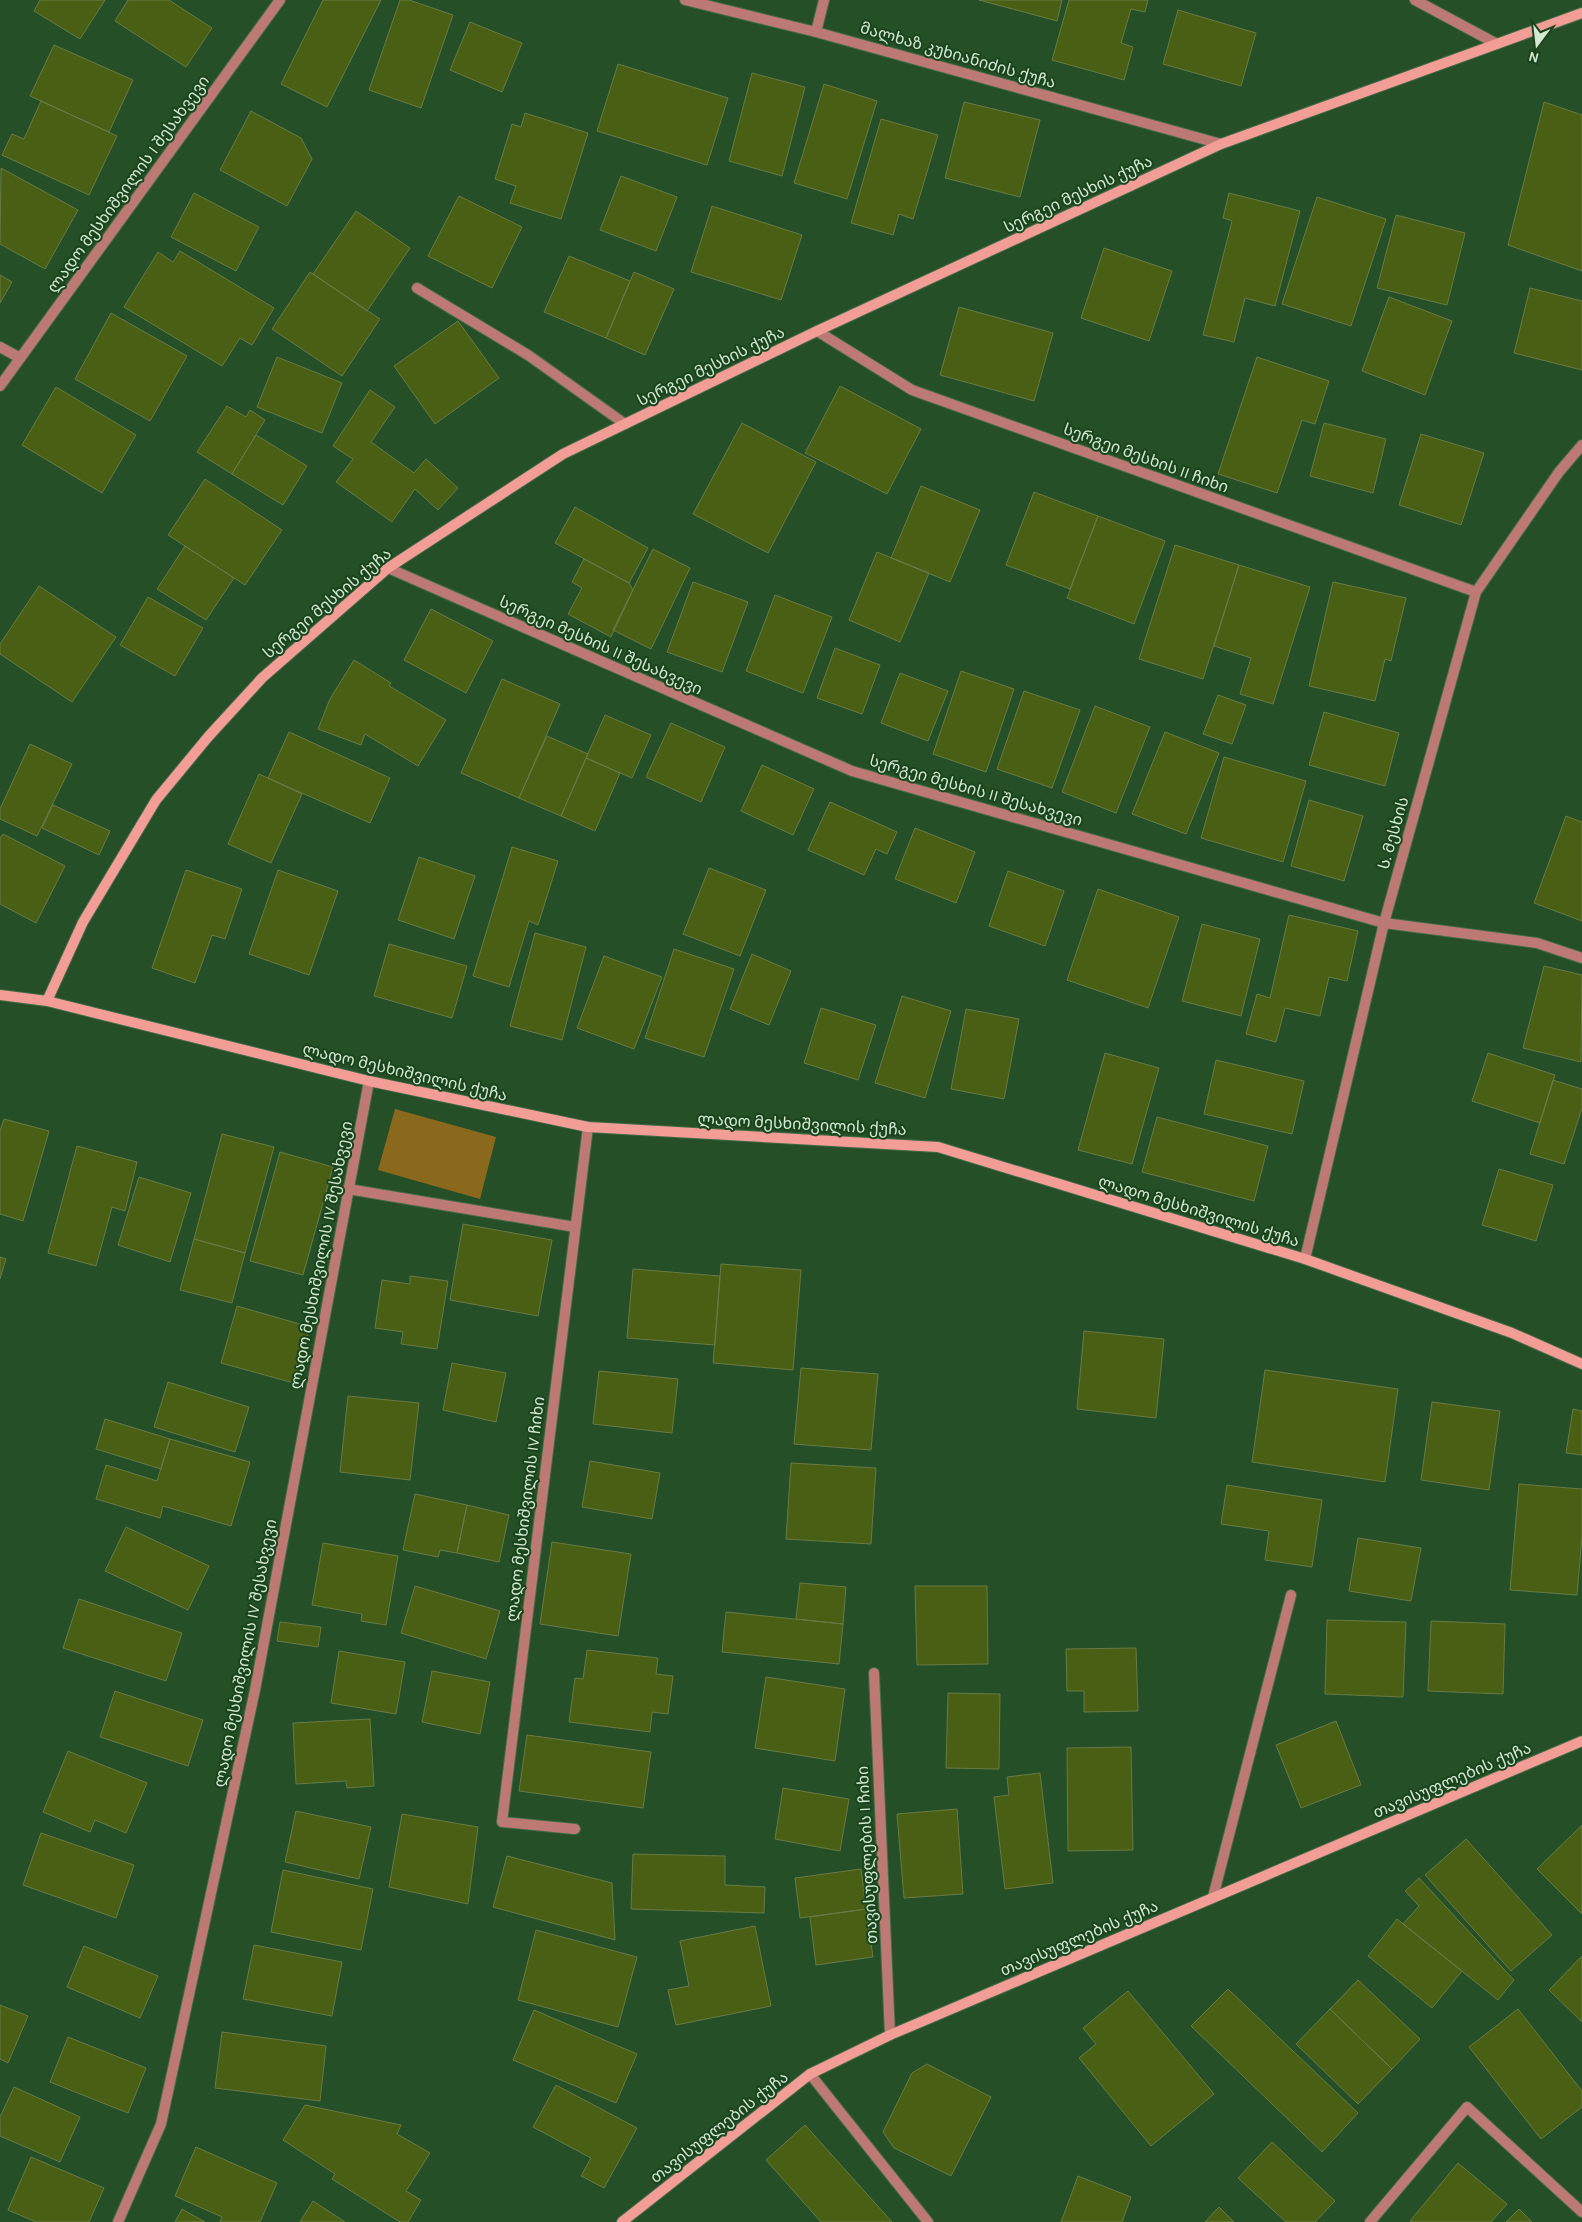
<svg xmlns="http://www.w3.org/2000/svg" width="1582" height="2222" viewBox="0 0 1582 2222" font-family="Karla,'Noto Sans Georgian',sans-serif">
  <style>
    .green { fill: #8a691c }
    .building { fill: #495f14; stroke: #687b45 }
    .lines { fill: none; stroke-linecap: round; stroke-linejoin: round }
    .lane-casing { stroke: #446b46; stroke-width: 12 }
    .street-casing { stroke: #446b46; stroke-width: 12 }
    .secondary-casing { stroke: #446b46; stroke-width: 12 }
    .lane { stroke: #bd7a75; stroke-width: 10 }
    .street { stroke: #bd7a75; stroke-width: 10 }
    .secondary { stroke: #f29e97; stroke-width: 10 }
    .labels { text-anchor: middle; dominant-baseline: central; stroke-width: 4; stroke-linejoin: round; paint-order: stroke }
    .street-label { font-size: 16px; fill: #d2ead2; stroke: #1a441c }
  </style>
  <rect width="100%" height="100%" fill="#254f27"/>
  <path class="green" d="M 395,1109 L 496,1137 L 480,1199 L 378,1170 Z"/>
  <path class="building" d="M 40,0 L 105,0 L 80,39 L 34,11 Z
    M 128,0 L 169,0 L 212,28 L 186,67 L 115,21 Z
    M 323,0 L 381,0 L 327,107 L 281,84 Z
    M 400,0 L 409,0 L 453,15 L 421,108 L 369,90 Z
    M 979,0 L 1062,0 L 1057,21 Z
    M 1069,0 L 1148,0 L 1145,12 L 1131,9 L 1121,43 L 1133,47 L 1124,80 L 1052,60 Z
    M 1178,10 L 1256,33 L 1241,86 L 1163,64 Z
    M 470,22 L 522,43 L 502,92 L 450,70 Z
    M 54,45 L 133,80 L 109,132 L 30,96 Z
    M 618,64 L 728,98 L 707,165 L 597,131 Z
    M 752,73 L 805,87 L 782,176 L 729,161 Z
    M 824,84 L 877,101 L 847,199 L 794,183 Z
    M 41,101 L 117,136 L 89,195 L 2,155 L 12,134 L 24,139 Z
    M 964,102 L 1040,120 L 1020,197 L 945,178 Z
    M 1544,102 L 1582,115 L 1582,271 L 1508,245 Z
    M 251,111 L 301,138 L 312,159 L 287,206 L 220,170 Z
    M 525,113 L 588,133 L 561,219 L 510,203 L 516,186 L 495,179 L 512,124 L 521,127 Z
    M 881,119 L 938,135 L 913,219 L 899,214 L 893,235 L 851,223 Z
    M 1,168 L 78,210 L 45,269 L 0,244 Z
    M 621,176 L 677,197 L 656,251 L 600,230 Z
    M 194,193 L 259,227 L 236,271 L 171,237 Z
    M 1229,193 L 1300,211 L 1275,306 L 1245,298 L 1234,342 L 1203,335 L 1232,221 L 1223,218 Z
    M 459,196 L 522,227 L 492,288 L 428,256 Z
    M 1317,197 L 1386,219 L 1351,326 L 1282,304 Z
    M 712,206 L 802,235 L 781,300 L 691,272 Z
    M 356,211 L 410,248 L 367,311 L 313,274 Z
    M 1396,215 L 1465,233 L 1447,305 L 1377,288 Z
    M 1104,248 L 1172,271 L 1149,341 L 1081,318 Z
    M 180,251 L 274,308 L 252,345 L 240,338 L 222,366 L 124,307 L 158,252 L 173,262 Z
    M 569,256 L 630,281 L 606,338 L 544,312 Z
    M 310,272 L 380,319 L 342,376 L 272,329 Z
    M 634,272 L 674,289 L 645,355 L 606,338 Z
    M 0,275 L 12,282 L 0,303 Z
    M 1530,288 L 1582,301 L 1582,370 L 1514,353 Z
    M 1389,297 L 1452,321 L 1425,395 L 1362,371 Z
    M 959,307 L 1053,333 L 1034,401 L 940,375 Z
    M 111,313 L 187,356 L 150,421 L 75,379 Z
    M 458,321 L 499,378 L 435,424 L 394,366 Z
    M 277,357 L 342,383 L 322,433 L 257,407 Z
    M 1257,357 L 1329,381 L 1315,424 L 1302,420 L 1277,493 L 1218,474 Z
    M 840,386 L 921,429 L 887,494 L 805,453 Z
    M 56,387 L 136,435 L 102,493 L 22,445 Z
    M 370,390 L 395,407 L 371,442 L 414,473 L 426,459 L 458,488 L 438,510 L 415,489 L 392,522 L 336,482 L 353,459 L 333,446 Z
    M 227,406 L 246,417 L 250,410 L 265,420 L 232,474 L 197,452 Z
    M 742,423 L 816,462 L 768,553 L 693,514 Z
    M 1324,423 L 1386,439 L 1373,493 L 1310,476 Z
    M 1421,434 L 1484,453 L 1461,525 L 1399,505 Z
    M 256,435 L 307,466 L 283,505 L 232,474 Z
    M 205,479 L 282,530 L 245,585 L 168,535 Z
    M 921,486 L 980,510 L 950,582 L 891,558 Z
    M 1034,492 L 1098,516 L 1070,589 L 1006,565 Z
    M 575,507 L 648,548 L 629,583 L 555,543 Z
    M 1098,516 L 1165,541 L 1134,624 L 1067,598 Z
    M 1175,545 L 1239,565 L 1203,679 L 1139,659 Z
    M 185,546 L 234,578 L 206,620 L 157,589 Z
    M 653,549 L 690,568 L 651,649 L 613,630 Z
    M 877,552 L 929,573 L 900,642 L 849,620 Z
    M 584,559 L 629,583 L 633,590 L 611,637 L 568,614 L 582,588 L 572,582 Z
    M 1239,565 L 1310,587 L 1273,704 L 1240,694 L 1251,658 L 1214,646 Z
    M 693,582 L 748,602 L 722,672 L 667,652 Z
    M 1333,582 L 1406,598 L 1391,661 L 1385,659 L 1375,701 L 1309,686 Z
    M 39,586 L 116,637 L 72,702 L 0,654 L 0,644 Z
    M 775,595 L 832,617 L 803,693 L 746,671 Z
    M 148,597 L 203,628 L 175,676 L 120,645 Z
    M 431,609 L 493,641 L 466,693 L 404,660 Z
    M 835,648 L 880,665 L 862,714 L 817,698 Z
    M 354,660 L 391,683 L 389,686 L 446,720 L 418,766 L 365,734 L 361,745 L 318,729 L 330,699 Z
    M 961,671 L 1014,689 L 986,772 L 933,754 Z
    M 900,673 L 948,691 L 928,741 L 881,723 Z
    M 502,679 L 560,704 L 519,798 L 461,773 Z
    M 1024,691 L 1080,710 L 1052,788 L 997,769 Z
    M 1218,695 L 1246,705 L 1232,744 L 1203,734 Z
    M 1095,706 L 1150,727 L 1116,813 L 1062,792 Z
    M 1324,712 L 1399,733 L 1385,786 L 1309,765 Z
    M 605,715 L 651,735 L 632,778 L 586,758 Z
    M 671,723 L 725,747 L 701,802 L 646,777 Z
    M 289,732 L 390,778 L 370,823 L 268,778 Z
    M 1165,732 L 1219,753 L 1186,834 L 1132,814 Z
    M 547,736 L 588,754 L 561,816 L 519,798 Z
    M 30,744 L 72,764 L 37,836 L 0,819 L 0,809 Z
    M 1224,757 L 1306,781 L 1283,862 L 1201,838 Z
    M 586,758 L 620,773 L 595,831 L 561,816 Z
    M 762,765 L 814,789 L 793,835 L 741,811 Z
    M 259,774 L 302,794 L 271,863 L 228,844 Z
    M 1309,800 L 1363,816 L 1344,881 L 1291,866 Z
    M 830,802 L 897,832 L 887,854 L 876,849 L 864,875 L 808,850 Z
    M 53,805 L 110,831 L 99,855 L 42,828 Z
    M 1566,816 L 1582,822 L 1582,921 L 1534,903 Z
    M 915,828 L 975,852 L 956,903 L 895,879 Z
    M 3,834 L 65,866 L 36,923 L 0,904 L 0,838 Z
    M 512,847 L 558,861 L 538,925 L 529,921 L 509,987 L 473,976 Z
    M 419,857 L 475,876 L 454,939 L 398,920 Z
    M 709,868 L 766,890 L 740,956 L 683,934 Z
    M 186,870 L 242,889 L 225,939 L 212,935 L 195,983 L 152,968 Z
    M 278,870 L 338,891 L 309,975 L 249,954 Z
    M 1008,871 L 1064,891 L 1045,946 L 989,926 Z
    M 1098,889 L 1179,917 L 1148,1008 L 1067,980 Z
    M 1289,915 L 1358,931 L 1347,981 L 1329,977 L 1320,1016 L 1285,1008 L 1276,1042 L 1246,1034 L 1257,994 L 1270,998 Z
    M 1202,924 L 1260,939 L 1241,1016 L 1182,1001 Z
    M 535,933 L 586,947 L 562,1040 L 510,1026 Z
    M 389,944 L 467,966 L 452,1018 L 374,996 Z
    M 674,949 L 734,969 L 704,1057 L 645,1038 Z
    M 752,954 L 791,971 L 769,1025 L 730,1009 Z
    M 604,956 L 662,977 L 634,1049 L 577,1028 Z
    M 1544,966 L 1582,975 L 1581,1062 L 1523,1048 Z
    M 902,996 L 951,1011 L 925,1098 L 875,1083 Z
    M 821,1008 L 876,1025 L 858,1080 L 804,1063 Z
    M 966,1009 L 1019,1019 L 1004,1099 L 951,1089 Z
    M 1105,1053 L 1159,1068 L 1132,1164 L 1078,1150 Z
    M 1488,1053 L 1555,1075 L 1540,1123 L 1472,1101 Z
    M 1216,1060 L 1304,1081 L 1292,1134 L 1204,1114 Z
    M 1553,1080 L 1582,1089 L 1582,1108 L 1564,1164 L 1530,1154 Z
    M 1157,1117 L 1268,1146 L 1254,1201 L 1142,1172 Z
    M 4,1119 L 49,1131 L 23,1221 L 0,1214 L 0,1131 Z
    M 222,1134 L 274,1147 L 245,1253 L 194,1239 Z
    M 77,1146 L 137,1162 L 125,1211 L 112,1207 L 96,1266 L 48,1253 Z
    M 280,1152 L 333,1167 L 303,1275 L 250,1261 Z
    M 1499,1169 L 1553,1185 L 1536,1241 L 1482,1225 Z
    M 139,1177 L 191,1193 L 170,1262 L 118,1245 Z
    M 463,1224 L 552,1240 L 538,1316 L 450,1300 Z
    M 194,1239 L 245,1253 L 232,1303 L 180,1290 Z
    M 0,1257 L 6,1259 L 0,1279 Z
    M 721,1264 L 801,1270 L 793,1370 L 713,1363 Z
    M 633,1269 L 720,1276 L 715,1345 L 627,1338 Z
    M 410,1276 L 448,1281 L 437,1349 L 401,1344 L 403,1332 L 375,1328 L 382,1280 L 410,1284 Z
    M 237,1306 L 310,1327 L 294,1383 L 221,1363 Z
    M 1084,1331 L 1164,1339 L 1156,1418 L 1077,1409 Z
    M 452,1363 L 506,1373 L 496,1422 L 443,1410 Z
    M 801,1368 L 878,1374 L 871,1450 L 794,1444 Z
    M 1265,1370 L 1398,1389 L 1385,1482 L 1252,1462 Z
    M 599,1371 L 678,1379 L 672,1433 L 593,1424 Z
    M 168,1382 L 249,1407 L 235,1452 L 154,1427 Z
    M 348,1396 L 419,1403 L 410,1480 L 340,1472 Z
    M 1432,1402 L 1500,1411 L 1489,1490 L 1421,1480 Z
    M 1573,1409 L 1582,1411 L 1582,1455 L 1566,1453 Z
    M 105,1419 L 170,1439 L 161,1469 L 96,1449 Z
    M 170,1439 L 250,1462 L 231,1526 L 163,1506 L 160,1518 L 96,1499 L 106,1465 L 157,1481 Z
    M 590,1461 L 660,1473 L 652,1519 L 582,1507 Z
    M 791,1463 L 876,1468 L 871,1544 L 786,1539 Z
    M 1519,1484 L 1582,1489 L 1582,1537 L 1577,1595 L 1510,1590 Z
    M 1227,1485 L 1322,1500 L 1312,1567 L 1265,1560 L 1269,1531 L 1221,1524 Z
    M 415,1494 L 467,1505 L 457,1553 L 440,1550 L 438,1557 L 403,1550 Z
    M 467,1505 L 509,1515 L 499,1562 L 457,1553 Z
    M 126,1527 L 209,1566 L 188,1610 L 105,1571 Z
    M 1358,1538 L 1421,1548 L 1411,1601 L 1349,1591 Z
    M 552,1542 L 631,1554 L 618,1636 L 540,1624 Z
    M 323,1543 L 398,1556 L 386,1625 L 361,1621 L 362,1614 L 312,1605 Z
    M 800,1583 L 846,1587 L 843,1624 L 796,1619 Z
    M 415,1586 L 500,1611 L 486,1659 L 401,1633 Z
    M 915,1586 L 987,1586 L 988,1664 L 917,1665 Z
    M 79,1599 L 182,1633 L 166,1681 L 63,1648 Z
    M 726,1612 L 843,1624 L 839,1664 L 722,1652 Z
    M 1327,1620 L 1406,1622 L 1403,1697 L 1325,1694 Z
    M 1431,1621 L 1505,1624 L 1503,1694 L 1428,1691 Z
    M 280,1622 L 321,1627 L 318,1647 L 277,1641 Z
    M 1136,1648 L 1138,1711 L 1084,1712 L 1084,1691 L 1067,1691 L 1066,1649 Z
    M 587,1650 L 658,1658 L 656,1674 L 673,1676 L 668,1714 L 652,1712 L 650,1732 L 569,1722 L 575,1678 L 583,1679 Z
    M 339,1651 L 405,1662 L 396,1714 L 331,1703 Z
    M 432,1671 L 490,1682 L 480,1734 L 422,1722 Z
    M 766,1677 L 845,1689 L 835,1761 L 755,1748 Z
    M 115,1691 L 203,1720 L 188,1766 L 100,1737 Z
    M 948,1693 L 1000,1694 L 999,1769 L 946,1768 Z
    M 370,1719 L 374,1786 L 347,1788 L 346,1781 L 296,1784 L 293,1723 Z
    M 1336,1721 L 1361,1785 L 1301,1808 L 1276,1745 Z
    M 527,1735 L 651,1752 L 643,1808 L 519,1791 Z
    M 1131,1747 L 1133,1850 L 1068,1851 L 1067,1748 Z
    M 68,1751 L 147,1783 L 126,1833 L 95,1820 L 90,1832 L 43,1812 Z
    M 1040,1773 L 1053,1883 L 1005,1889 L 994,1797 L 1009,1795 L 1007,1777 Z
    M 783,1788 L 849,1799 L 840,1851 L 775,1839 Z
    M 957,1809 L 963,1894 L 904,1898 L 897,1814 Z
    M 296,1811 L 371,1827 L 359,1879 L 285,1862 Z
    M 402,1814 L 478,1827 L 468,1904 L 389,1887 Z
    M 1582,1825 L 1582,1914 L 1537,1869 Z
    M 41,1833 L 134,1865 L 116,1918 L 23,1885 Z
    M 1466,1839 L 1552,1935 L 1511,1971 L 1425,1875 Z
    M 633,1854 L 725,1856 L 725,1885 L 765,1887 L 764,1913 L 631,1909 Z
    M 507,1856 L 612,1883 L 615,1940 L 493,1907 Z
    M 861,1869 L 866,1909 L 800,1918 L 795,1878 Z
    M 283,1870 L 373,1889 L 361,1950 L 271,1932 Z
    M 1419,1878 L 1514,1980 L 1498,2000 L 1403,1924 L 1419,1906 L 1405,1891 Z
    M 866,1909 L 873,1957 L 816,1965 L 810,1917 Z
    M 1397,1919 L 1462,1971 L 1432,2008 L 1368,1956 Z
    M 755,1926 L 771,2006 L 676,2025 L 668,1990 L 689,1986 L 680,1941 Z
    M 536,1930 L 637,1957 L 618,2027 L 518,2000 Z
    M 254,1945 L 342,1962 L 332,2016 L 243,1999 Z
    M 84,1946 L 158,1976 L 140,2018 L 67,1987 Z
    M 1582,1956 L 1582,2022 L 1549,1990 Z
    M 1358,1980 L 1420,2039 L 1392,2069 L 1330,2009 Z
    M 1228,1989 L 1358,2113 L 1322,2152 L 1191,2026 Z
    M 1128,1991 L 1214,2094 L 1151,2146 L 1079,2058 L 1096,2044 L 1083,2028 Z
    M 0,2005 L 28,2016 L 8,2063 L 0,2059 Z
    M 1330,2009 L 1392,2069 L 1358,2104 L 1296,2044 Z
    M 1518,2009 L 1582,2091 L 1582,2107 L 1541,2139 L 1469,2047 Z
    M 534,2010 L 637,2054 L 616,2103 L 513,2060 Z
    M 222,2032 L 326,2046 L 320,2101 L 215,2088 Z
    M 68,2037 L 146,2068 L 128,2113 L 50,2082 Z
    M 927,2064 L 991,2097 L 951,2176 L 894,2148 L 883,2132 L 912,2073 Z
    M 556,2085 L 637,2128 L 604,2188 L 581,2176 L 591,2158 L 533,2127 Z
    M 14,2087 L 80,2117 L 60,2162 L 0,2136 L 0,2117 Z
    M 305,2105 L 401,2125 L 397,2134 L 430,2153 L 406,2191 L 421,2200 L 408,2222 L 400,2222 L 332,2179 L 335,2174 L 283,2140 Z
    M 805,2125 L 892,2222 L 821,2222 L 766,2160 Z
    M 1272,2142 L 1335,2201 L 1315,2222 L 1286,2222 L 1238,2178 Z
    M 196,2147 L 277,2183 L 260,2222 L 220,2222 L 222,2217 L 175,2196 Z
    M 31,2157 L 104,2188 L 89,2222 L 36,2222 L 8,2210 Z
    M 1458,2163 L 1507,2204 L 1491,2222 L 1412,2222 L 1410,2221 Z
    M 1078,2176 L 1131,2197 L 1122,2222 L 1061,2222 Z
    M 313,2201 L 345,2222 L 300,2222 Z
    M 1219,2207 L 1234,2222 L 1205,2222 Z
    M 182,2209 L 205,2222 L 175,2222 Z
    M 1519,2209 L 1532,2222 L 1506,2222 Z"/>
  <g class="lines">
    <g class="lane-casing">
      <path id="lane" d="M 816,32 L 824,0
        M 417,288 L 528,355 L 625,424
        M 0,347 L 20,358
        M 348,1189 L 575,1227
        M 1213,1897 L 1291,1595"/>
    </g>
    <g class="street-casing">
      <path id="street" d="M 685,0 L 816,32 L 1221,144
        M 1415,0 L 1497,44
        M 817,331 L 912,390 L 1476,592
        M 0,386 L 280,0
        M 388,568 L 852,771 L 1384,923 L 1537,943 L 1582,958
        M 1305,1259 L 1384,923 L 1476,592 L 1559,472 L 1582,445
        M 874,1673 L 890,2035
        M 575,1829 L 502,1822 L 588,1127
        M 810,2074 L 928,2222
        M 118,2222 L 161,2124 L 255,1690 L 369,1081
        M 1370,2222 L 1467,2107 L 1582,2212"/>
    </g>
    <g class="secondary-casing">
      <path id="secondary" d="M 0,995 L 47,1001 L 369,1081 L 588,1127 L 938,1147 L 1305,1259 L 1512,1333 L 1582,1364
        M 47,1001 L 83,922 L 156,800 L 208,737 L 262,678 L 388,568 L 563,454 L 817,331 L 1221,144 L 1582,13
        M 622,2222 L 810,2074 L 890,2035 L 1582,1741"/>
    </g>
    <use href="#lane" class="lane"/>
    <use href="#street" class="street"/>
    <use href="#secondary" class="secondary"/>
  </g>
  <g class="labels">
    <g class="street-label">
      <text transform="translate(958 55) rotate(16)">მალხაზ კუხიანიძის ქუჩა</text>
      <text transform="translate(128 184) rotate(-54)">ლადო მესხიშვილის I შესახვევი</text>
      <text transform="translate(1078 194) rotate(-25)">სერგეი მესხის ქუჩა</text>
      <text transform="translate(711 366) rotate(-26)">სერგეი მესხის ქუჩა</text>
      <text transform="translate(1146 458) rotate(20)">სერგეი მესხის II ჩიხი</text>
      <text transform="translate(327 603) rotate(-40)">სერგეი მესხის ქუჩა</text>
      <text transform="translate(601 645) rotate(24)">სერგეი მესხის II შესახვევი</text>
      <text transform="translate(976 790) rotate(16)">სერგეი მესხის II შესახვევი</text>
      <text transform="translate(1393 833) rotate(-74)">Ს. Მესხის</text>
      <text transform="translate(405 1072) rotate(13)">ლადო მესხიშვილის ქუჩა</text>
      <text transform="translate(802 1124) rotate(3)">ლადო მესხიშვილის ქუჩა</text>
      <text transform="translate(1199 1211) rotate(17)">ლადო მესხიშვილის ქუჩა</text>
      <text transform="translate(321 1255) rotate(-79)">ლადო მესხიშვილის IV შესახვევი</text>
      <text transform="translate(525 1509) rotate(-83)">ლადო მესხიშვილის IV ჩიხი</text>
      <text transform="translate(245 1653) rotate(-79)">ლადო მესხიშვილის IV შესახვევი</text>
      <text transform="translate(1452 1780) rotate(-23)">თავისუფლების ქუჩა</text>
      <text transform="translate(867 1855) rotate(-93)">თავისუფლების I ჩიხი</text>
      <text transform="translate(1079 1938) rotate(-23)">თავისუფლების ქუჩა</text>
      <text transform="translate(719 2127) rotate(-38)">თავისუფლების ქუჩა</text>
    </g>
  </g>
  <g transform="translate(1537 45) rotate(195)" stroke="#1a441c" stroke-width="4" paint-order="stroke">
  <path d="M0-4L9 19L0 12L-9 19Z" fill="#d2ead2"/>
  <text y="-8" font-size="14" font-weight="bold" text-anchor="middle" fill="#d2ead2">N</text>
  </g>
</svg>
